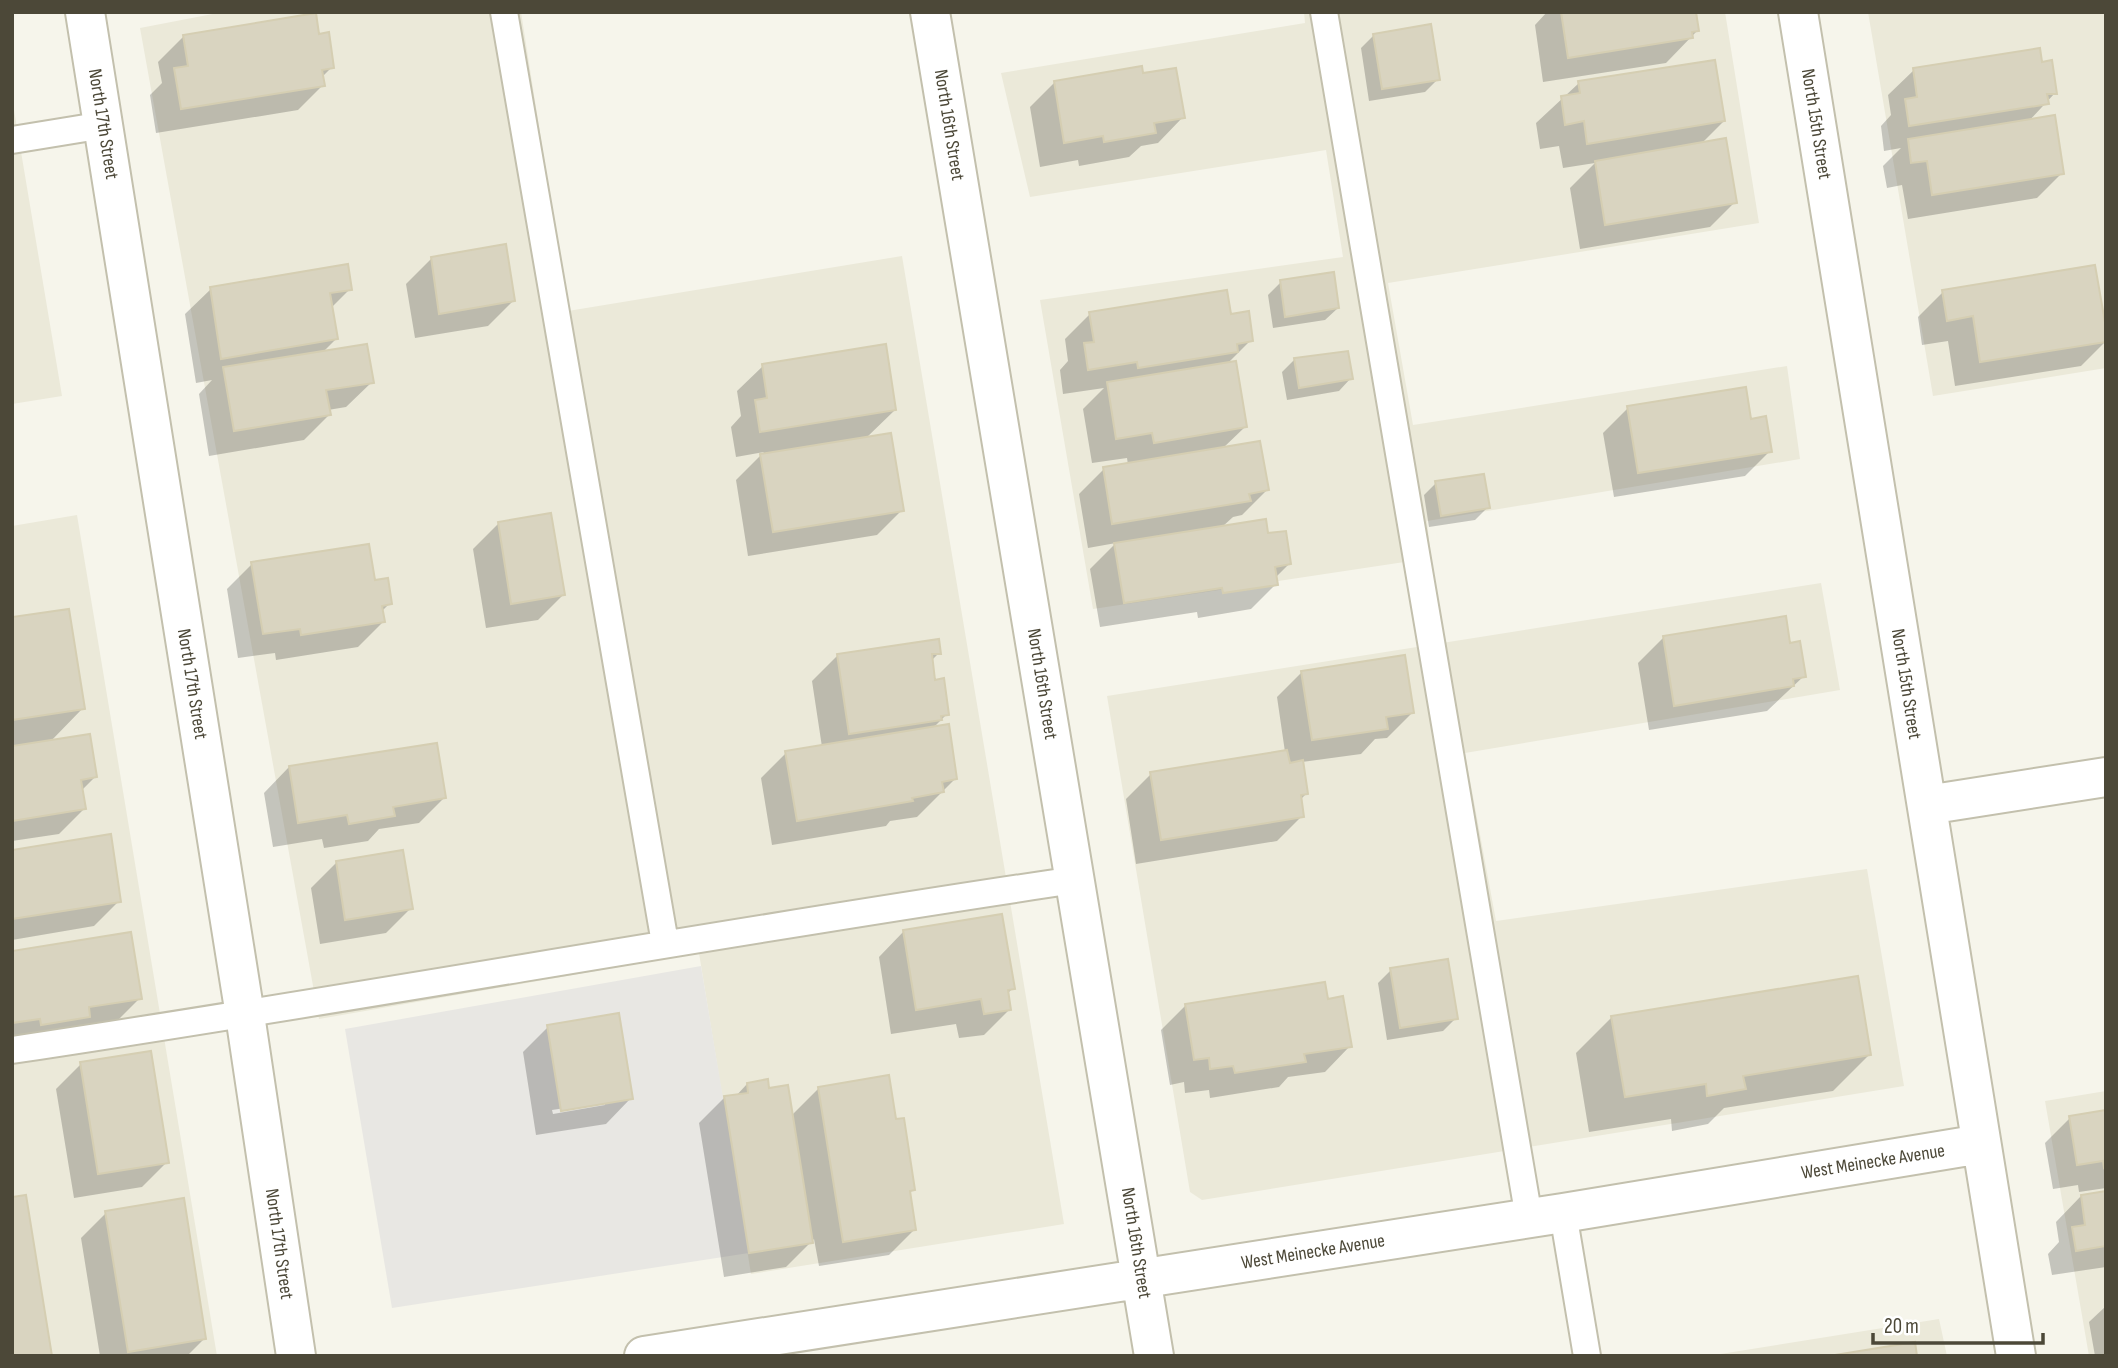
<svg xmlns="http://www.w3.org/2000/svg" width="2118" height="1368" viewBox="0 0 2118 1368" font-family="'Sofia Sans Condensed',sans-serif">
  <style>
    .residential { fill: #ebe9d9 }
    .parking { fill: #e8e7e3 }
    .shadow { fill: #0003; fill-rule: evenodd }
    .building { fill: #d9d4c0; stroke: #d5ceb2; stroke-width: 2 }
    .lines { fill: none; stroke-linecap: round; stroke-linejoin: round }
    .service-casing { stroke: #c3c0ad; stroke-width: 30 }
    .minor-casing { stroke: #c3c0ad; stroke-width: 42 }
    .service { stroke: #fff; stroke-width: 26 }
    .minor { stroke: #fff; stroke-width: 38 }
    .labels { text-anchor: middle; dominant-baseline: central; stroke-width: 5; stroke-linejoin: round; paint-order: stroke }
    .street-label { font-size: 19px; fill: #4c4838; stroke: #fff }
  </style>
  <rect width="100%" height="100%" fill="#f6f5eb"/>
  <path class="residential" d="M 223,12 L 521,12 L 568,311 L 902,256 L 1064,1224 L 751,1274 L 699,953 L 319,1019 L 140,28 Z
    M 1304,12 L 1725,12 L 1759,223 L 1388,283 L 1413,425 L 1787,366 L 1800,459 L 1427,521 L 1431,558 L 1093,609 L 1040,300 L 1343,257 L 1326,150 L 1030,197 L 1001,73 L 1305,23 Z
    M 1868,12 L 2106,12 L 2106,368 L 1933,396 Z
    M 12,98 L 62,396 L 12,404 Z
    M 77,515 L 217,1356 L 12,1356 L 12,526 Z
    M 1821,583 L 1840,690 L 1465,753 L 1496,921 L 1867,869 L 1904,1086 L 1202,1200 L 1190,1192 L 1107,696 Z
    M 2106,1091 L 2106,1356 L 2089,1356 L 2045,1101 Z
    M 1939,1319 L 1947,1356 L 1708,1356 Z"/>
  <path class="parking" d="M 701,966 L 749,1253 L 392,1308 L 345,1029 Z"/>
  <path class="shadow" d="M 1547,12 L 1694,12 L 1697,31 L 1666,63 L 1543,82 L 1535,25 Z
    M 184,36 L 318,36 L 332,67 L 321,78 L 323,85 L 298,110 L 156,133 L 150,95 L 162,83 L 158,62 Z
    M 1373,36 L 1438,79 L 1425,92 L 1369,101 L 1361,48 Z
    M 2041,64 L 2055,93 L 2029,121 L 2062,173 L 2037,198 L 1908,219 L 1902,185 L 1887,188 L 1883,166 L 1901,148 L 1884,151 L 1881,126 L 1891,115 L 1888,95 L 1914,70 Z
    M 1142,75 L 1183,117 L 1158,143 L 1141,146 L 1129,157 L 1079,166 L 1078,160 L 1040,167 L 1030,107 L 1055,82 Z
    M 1579,83 L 1724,121 L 1700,145 L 1735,202 L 1710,227 L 1580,249 L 1570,188 L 1595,163 L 1563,168 L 1559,146 L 1540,149 L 1536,123 Z
    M 432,258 L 513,301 L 488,326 L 415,338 L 406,284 Z
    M 1281,282 L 1338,308 L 1325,320 L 1273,328 L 1268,295 Z
    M 211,289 L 350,289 L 331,308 L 337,338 L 322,353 L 372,382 L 346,407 L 328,410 L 329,415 L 304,440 L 209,456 L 199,394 L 212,380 L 196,383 L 185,314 Z
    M 1943,292 L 2106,341 L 2081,366 L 1955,386 L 1948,341 L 1922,345 L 1918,317 Z
    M 1090,314 L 1229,316 L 1251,340 L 1227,364 L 1245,427 L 1222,449 L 1267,490 L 1242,515 L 1233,517 L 1222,527 L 1267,535 L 1289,564 L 1275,578 L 1276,584 L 1251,609 L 1198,618 L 1197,612 L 1100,627 L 1090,569 L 1116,543 L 1088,548 L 1079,494 L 1104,469 L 1128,465 L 1127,458 L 1092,463 L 1083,409 L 1104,388 L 1063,394 L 1060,370 L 1068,361 L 1065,339 Z
    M 1295,359 L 1351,378 L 1339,391 L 1287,400 L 1282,372 Z
    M 763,366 L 895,410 L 865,439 L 902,510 L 877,535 L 748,556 L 736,480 L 764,452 L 736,457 L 731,427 L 741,416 L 737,391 Z
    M 1628,408 L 1770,451 L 1745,476 L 1614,497 L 1603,433 Z
    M 1436,483 L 1488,507 L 1475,520 L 1429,527 L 1424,495 Z
    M 499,523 L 563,595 L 538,620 L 486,628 L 473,549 Z
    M 252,564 L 373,582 L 390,603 L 381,612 L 383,622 L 358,647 L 276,660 L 275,653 L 238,658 L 227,589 Z
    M 12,619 L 83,708 L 50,742 L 95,777 L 81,791 L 84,809 L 59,834 L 12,841 Z
    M 1664,637 L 1789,645 L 1804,676 L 1767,711 L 1649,730 L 1638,663 Z
    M 939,653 L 931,661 L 934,682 L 947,714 L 932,729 L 955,779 L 917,817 L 890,821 L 886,826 L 772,845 L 761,778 L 786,753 L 822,747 L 812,681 L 838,655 Z
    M 1302,672 L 1412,713 L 1387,738 L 1375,739 L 1361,754 L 1302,762 L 1307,793 L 1300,800 L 1302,816 L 1277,841 L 1136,864 L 1126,799 L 1151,774 L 1285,752 L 1277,697 Z
    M 289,767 L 444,798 L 419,823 L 379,829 L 368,841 L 324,848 L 322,839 L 273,847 L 264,793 Z
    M 12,851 L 119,901 L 94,926 L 12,940 Z
    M 336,863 L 411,908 L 386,933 L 320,944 L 311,888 Z
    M 904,931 L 1013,988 L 1007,994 L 1009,1010 L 984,1035 L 959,1038 L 956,1024 L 891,1034 L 879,957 Z
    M 12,953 L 140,998 L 115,1023 L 12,1043 Z
    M 1391,970 L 1456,1018 L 1443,1031 L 1387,1040 L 1378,983 Z
    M 1326,1001 L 1350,1046 L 1325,1072 L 1288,1077 L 1279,1087 L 1210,1098 L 1209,1090 L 1185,1093 L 1184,1082 L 1170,1085 L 1161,1030 L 1186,1005 Z
    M 1612,1017 L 1869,1055 L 1833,1091 L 1724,1108 L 1708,1124 L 1672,1131 L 1671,1119 L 1589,1132 L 1576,1053 Z
    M 548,1027 L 631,1098 L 606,1124 L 536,1135 L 523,1052 ZM 605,1102 L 605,1105 L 553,1114 L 552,1110 Z
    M 81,1064 L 167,1162 L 142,1187 L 74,1198 L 56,1089 Z
    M 747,1084 L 768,1090 L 791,1116 L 819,1088 L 894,1121 L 913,1190 L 908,1194 L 914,1230 L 889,1255 L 819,1266 L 814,1239 L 786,1267 L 724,1277 L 699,1123 L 724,1098 L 735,1097 Z
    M 2106,1112 L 2106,1188 L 2079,1192 L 2078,1185 L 2053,1189 L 2045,1143 L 2070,1118 Z
    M 2106,1192 L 2106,1267 L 2052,1275 L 2048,1254 L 2059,1242 L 2056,1222 L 2081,1196 Z
    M 106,1213 L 204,1339 L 187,1356 L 100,1356 L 81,1238 Z
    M 2106,1306 L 2106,1356 L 2095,1356 L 2089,1322 Z"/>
  <path class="building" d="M 1561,12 L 1696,12 L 1699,31 L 1692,32 L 1693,38 L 1568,58 Z
    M 316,13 L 319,34 L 329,32 L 334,68 L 322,70 L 325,86 L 181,109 L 174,68 L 188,66 L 183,35 Z
    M 1431,24 L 1440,80 L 1382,89 L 1373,34 Z
    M 2040,48 L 2042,62 L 2052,60 L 2057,94 L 2047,94 L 2049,104 L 1909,126 L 1905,99 L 1917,97 L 1913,68 Z
    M 1715,60 L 1725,121 L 1587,144 L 1584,121 L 1565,125 L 1561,96 L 1580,93 L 1578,81 Z
    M 1142,66 L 1143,73 L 1176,68 L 1185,118 L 1154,123 L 1156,133 L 1104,142 L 1103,136 L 1064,143 L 1054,81 Z
    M 2055,115 L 2064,174 L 1932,195 L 1927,161 L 1911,163 L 1908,139 Z
    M 1726,138 L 1737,203 L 1605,225 L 1595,161 Z
    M 506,244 L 515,301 L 439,314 L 431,257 Z
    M 348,264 L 352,290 L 330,293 L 338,339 L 221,359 L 210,287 Z
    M 2095,265 L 2106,328 L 2106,342 L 1980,362 L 1973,316 L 1947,321 L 1942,290 Z
    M 1334,272 L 1339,308 L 1285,317 L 1280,280 Z
    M 1227,290 L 1231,314 L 1249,311 L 1253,341 L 1237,344 L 1238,352 L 1138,368 L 1137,362 L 1088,370 L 1084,343 L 1094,342 L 1089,312 Z
    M 367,344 L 374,383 L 326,390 L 331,415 L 234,431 L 223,367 Z
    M 886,344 L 896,410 L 760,432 L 755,400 L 767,398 L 762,364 Z
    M 1348,351 L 1353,379 L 1299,388 L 1294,358 Z
    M 1236,361 L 1247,427 L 1154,443 L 1152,433 L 1116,439 L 1107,382 Z
    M 1746,387 L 1751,419 L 1766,416 L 1772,452 L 1638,473 L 1627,406 Z
    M 891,433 L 904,511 L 773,532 L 760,454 Z
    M 1260,441 L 1269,490 L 1249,494 L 1251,501 L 1112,524 L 1103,467 Z
    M 1484,474 L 1490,508 L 1441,516 L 1435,481 Z
    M 551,513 L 565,595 L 511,604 L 498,522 Z
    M 1266,519 L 1268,533 L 1286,531 L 1291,564 L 1275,567 L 1278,585 L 1223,593 L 1222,588 L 1124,603 L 1114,543 Z
    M 369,544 L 375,580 L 388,578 L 392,604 L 382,606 L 385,622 L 301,635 L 300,629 L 263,634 L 251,562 Z
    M 69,609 L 85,709 L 12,720 L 12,617 Z
    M 1786,616 L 1790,643 L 1800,641 L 1806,677 L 1793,679 L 1794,686 L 1674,706 L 1663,636 Z
    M 939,639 L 941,654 L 932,654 L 935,680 L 944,678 L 949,715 L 941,716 L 942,720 L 849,734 L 837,654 Z
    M 1405,655 L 1414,713 L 1386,717 L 1388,729 L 1312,740 L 1301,671 Z
    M 949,724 L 957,779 L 942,782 L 944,792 L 912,798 L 913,801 L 797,821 L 785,751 Z
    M 90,734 L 97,777 L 81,780 L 86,809 L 12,821 L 12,746 Z
    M 437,743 L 446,798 L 393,807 L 395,816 L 349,824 L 347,815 L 298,823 L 289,766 Z
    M 1287,750 L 1290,763 L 1303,760 L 1308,794 L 1301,795 L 1304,817 L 1161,840 L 1150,772 Z
    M 111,834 L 121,902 L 12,919 L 12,850 Z
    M 403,850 L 413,909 L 345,920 L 336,861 Z
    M 1002,914 L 1015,989 L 1008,990 L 1011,1010 L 984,1014 L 981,999 L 916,1010 L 903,930 Z
    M 131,932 L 142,999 L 89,1007 L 90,1017 L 41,1025 L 40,1019 L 12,1023 L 12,951 Z
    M 1448,959 L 1458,1019 L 1400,1028 L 1390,968 Z
    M 1858,976 L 1871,1055 L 1743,1076 L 1746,1089 L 1707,1096 L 1706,1084 L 1625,1097 L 1611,1016 Z
    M 1325,982 L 1328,999 L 1343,996 L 1352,1047 L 1304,1054 L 1306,1062 L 1235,1073 L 1233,1066 L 1210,1069 L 1209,1058 L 1194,1060 L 1185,1004 Z
    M 619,1013 L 633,1099 L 561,1111 L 547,1025 Z
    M 151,1051 L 169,1163 L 98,1174 L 80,1062 Z
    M 889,1075 L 896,1119 L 904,1118 L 915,1190 L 910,1191 L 916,1230 L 843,1242 L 818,1087 Z
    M 768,1079 L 769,1088 L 788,1085 L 813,1243 L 749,1253 L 724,1096 L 748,1093 L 747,1083 Z
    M 2106,1110 L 2106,1167 L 2104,1168 L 2103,1161 L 2077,1165 L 2069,1116 Z
    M 2106,1191 L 2106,1246 L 2076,1251 L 2072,1227 L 2085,1225 L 2081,1195 Z
    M 26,1195 L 52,1356 L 12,1356 L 12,1197 Z
    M 184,1198 L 206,1339 L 128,1352 L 105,1211 Z
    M 1915,1342 L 1917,1356 L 1829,1356 Z"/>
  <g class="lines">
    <g class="service-casing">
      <path id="service" d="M 504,12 L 665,943
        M 1324,12 L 1529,1218
        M 12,140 L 104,125
        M 12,1050 C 367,997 720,932 1075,880
        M 1563,1213 L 1587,1356"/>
    </g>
    <g class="minor-casing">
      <path id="minor" d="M 85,12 L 245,1015 L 296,1356
        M 930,12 L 1154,1356
        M 1798,12 L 2016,1356
        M 1927,805 L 2106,777
        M 644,1356 L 1563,1213 L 1981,1144"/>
    </g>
    <use href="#service" class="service"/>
    <use href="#minor" class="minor"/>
  </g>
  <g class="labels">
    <g class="street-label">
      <text transform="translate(103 124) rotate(81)">North 17th Street</text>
      <text transform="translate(1816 124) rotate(81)">North 15th Street</text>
      <text transform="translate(949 125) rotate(81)">North 16th Street</text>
      <text transform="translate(192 684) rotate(81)">North 17th Street</text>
      <text transform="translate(1042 684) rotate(81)">North 16th Street</text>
      <text transform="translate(1906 684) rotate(81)">North 15th Street</text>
      <text transform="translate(1873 1162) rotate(-9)">West Meinecke Avenue</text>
      <text transform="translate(1136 1243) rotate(81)">North 16th Street</text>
      <text transform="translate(279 1244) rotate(82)">North 17th Street</text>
      <text transform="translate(1313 1252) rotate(-9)">West Meinecke Avenue</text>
    </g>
  </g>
  <rect width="2118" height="1368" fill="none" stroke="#4c4838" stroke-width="28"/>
  <path d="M1873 1333v10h170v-10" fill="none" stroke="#4c4838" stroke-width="3.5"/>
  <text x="1884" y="1333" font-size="21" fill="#4c4838" stroke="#ffffff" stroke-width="5" paint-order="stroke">20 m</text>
</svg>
